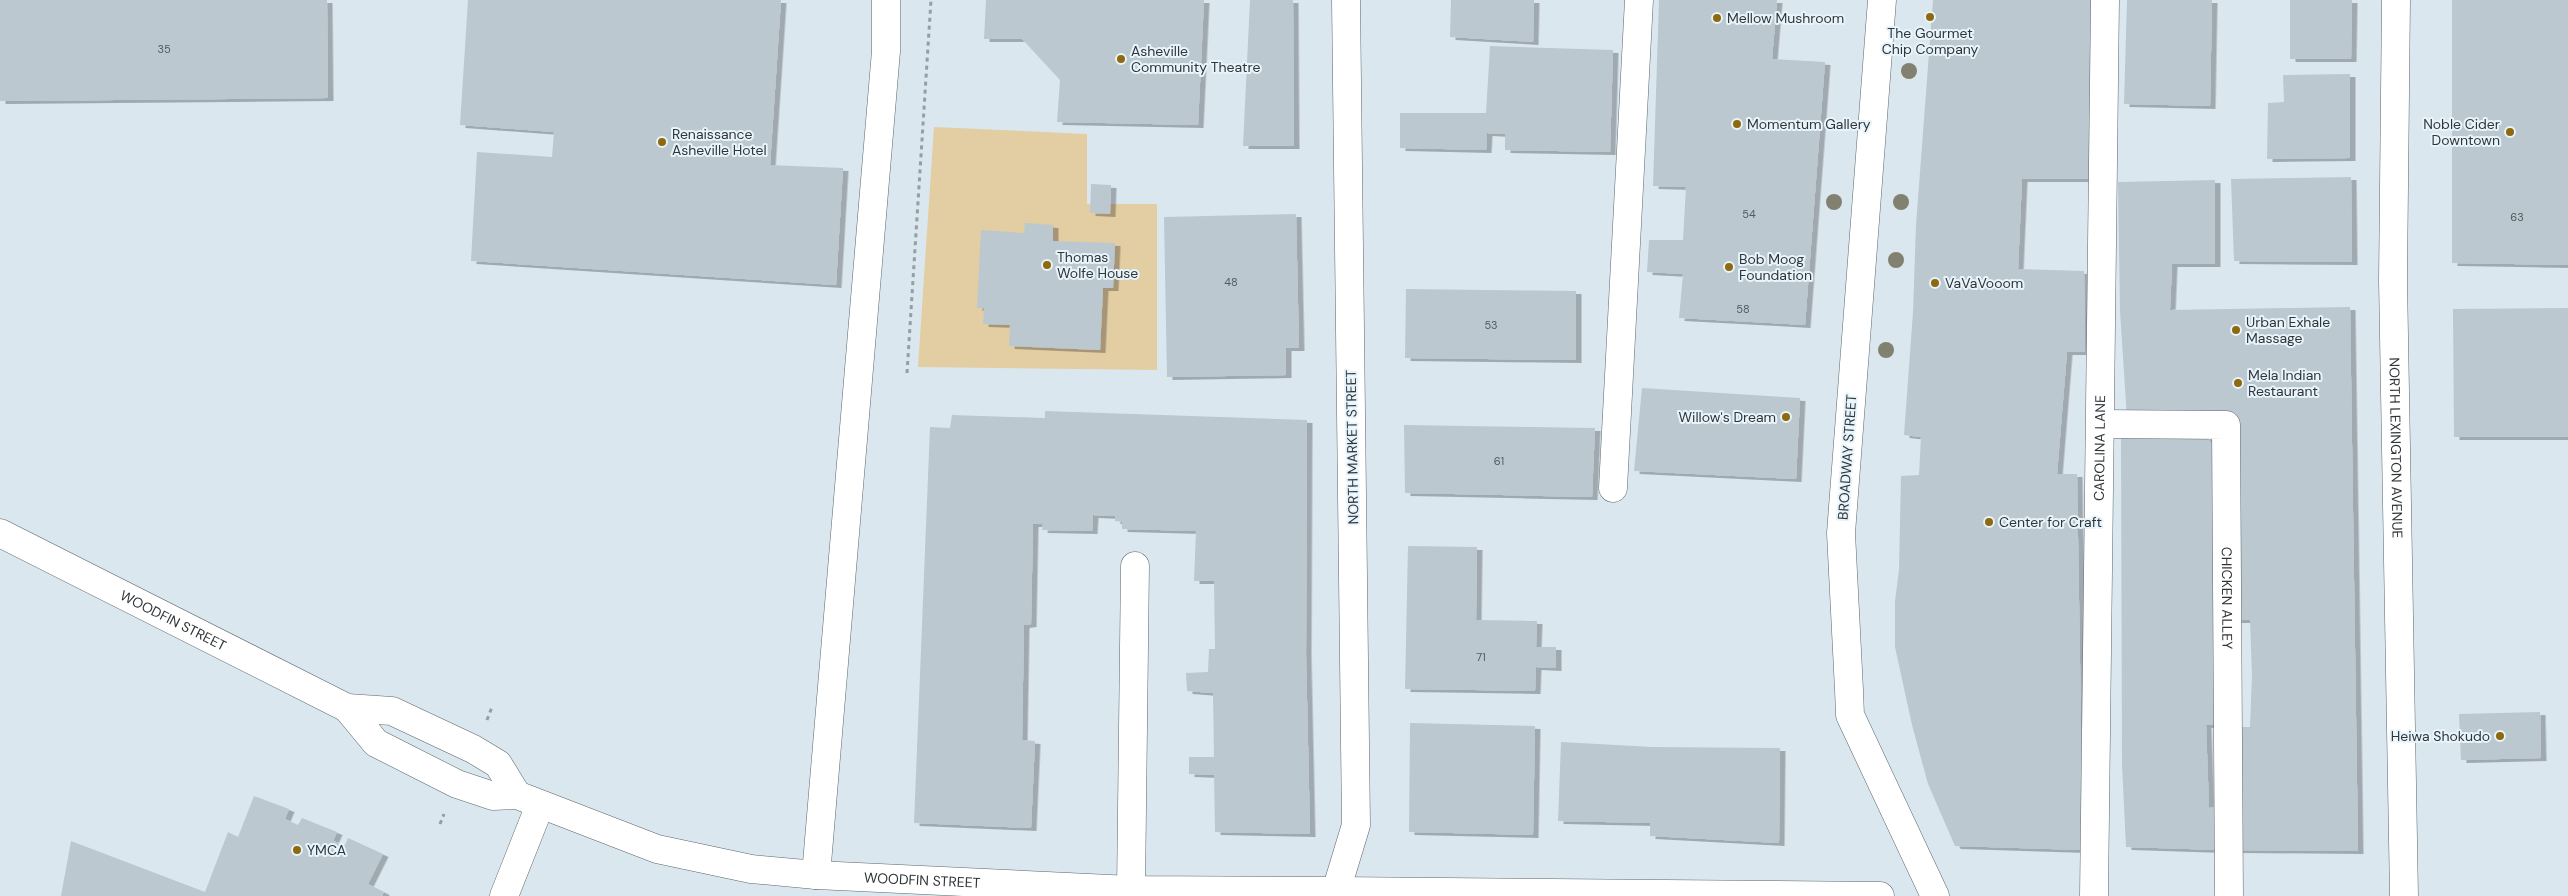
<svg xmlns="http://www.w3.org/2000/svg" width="2568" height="896" viewBox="0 0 2568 896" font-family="'DM Sans',sans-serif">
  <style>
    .green { fill: #e3cda2 }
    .building { fill: #bcc8d0; filter: url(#shadow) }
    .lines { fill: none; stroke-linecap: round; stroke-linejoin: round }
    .minor-casing { stroke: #5c676d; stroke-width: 29 }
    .major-casing { stroke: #5c676d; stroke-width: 29 }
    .highway-casing { stroke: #5c676d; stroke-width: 29 }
    .path { stroke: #949ea3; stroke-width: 3; stroke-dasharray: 4 4; stroke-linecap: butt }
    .minor { stroke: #fff; stroke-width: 28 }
    .major { stroke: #fff; stroke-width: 28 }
    .highway { stroke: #fff; stroke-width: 28 }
    .tree { fill: #828071 }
    .poi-dot { fill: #8e690d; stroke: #e7f4fc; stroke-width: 2 }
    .labels { text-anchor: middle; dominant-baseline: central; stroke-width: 4; stroke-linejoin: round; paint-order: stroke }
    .number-label { font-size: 11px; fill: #535a5e }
    .poi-label { font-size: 14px; fill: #303538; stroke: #e7f4fc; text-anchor: start }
    .street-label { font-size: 14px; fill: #303538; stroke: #e7f4fc }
  </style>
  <defs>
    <filter id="shadow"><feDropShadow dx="5.5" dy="3" stdDeviation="0" flood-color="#0004"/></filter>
  </defs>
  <rect width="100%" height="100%" fill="#dae7ee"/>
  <path class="green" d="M 934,127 L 1087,134 L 1087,204 L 1157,204 L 1157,370 L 918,367 Z"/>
  <path class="building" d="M 0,0 L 327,0 L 328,98 L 0,101 Z
    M 468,0 L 781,0 L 770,165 L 843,168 L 836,285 L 471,261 L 477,152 L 552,157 L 554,132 L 460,125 Z
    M 986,0 L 1204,0 L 1198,125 L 1057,122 L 1060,80 L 1022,39 L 984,39 Z
    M 1250,0 L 1293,0 L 1294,146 L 1243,146 Z
    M 1451,0 L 1534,0 L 1533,42 L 1450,37 Z
    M 1659,0 L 1777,0 L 1772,59 L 1825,62 L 1805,325 L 1679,318 L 1683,274 L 1647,272 L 1649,240 L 1683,240 L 1686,187 L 1653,186 Z
    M 1933,0 L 2092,0 L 2088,179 L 2022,179 L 2018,269 L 2084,271 L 2085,352 L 2067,352 L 2057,474 L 2077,474 L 2083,850 L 1955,846 L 1928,784 L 1912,725 L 1895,647 L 1895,601 L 1899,570 L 1901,476 L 1919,475 L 1921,437 L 1904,435 L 1913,312 L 1916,225 Z
    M 2127,0 L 2212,0 L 2210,106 L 2124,104 Z
    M 2290,0 L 2352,0 L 2351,59 L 2290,59 Z
    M 2452,0 L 2568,0 L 2568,265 L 2452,263 Z
    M 1490,46 L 1613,50 L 1610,152 L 1505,150 L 1505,134 L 1487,133 L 1486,150 L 1400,148 L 1400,113 L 1486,113 Z
    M 2350,74 L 2350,158 L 2267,159 L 2268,103 L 2284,102 L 2283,75 Z
    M 2351,177 L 2352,262 L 2234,261 L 2231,179 Z
    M 2215,180 L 2215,264 L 2172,264 L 2170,310 L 2350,307 L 2358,851 L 2235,850 L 2237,727 L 2250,727 L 2252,675 L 2250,620 L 2234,620 L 2235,417 L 2127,419 L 2120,311 L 2118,182 Z
    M 1091,184 L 1111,185 L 1110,214 L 1090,213 Z
    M 1296,214 L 1299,348 L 1286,348 L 1286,375 L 1167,377 L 1164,217 Z
    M 1025,223 L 1053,225 L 1053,241 L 1115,243 L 1113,288 L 1103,288 L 1100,350 L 1009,346 L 1010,325 L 983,324 L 984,308 L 977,308 L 981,230 L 1024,233 Z
    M 1406,289 L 1576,291 L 1576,360 L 1405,358 Z
    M 2568,308 L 2568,437 L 2454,437 L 2453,309 Z
    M 1642,388 L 1800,398 L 1796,479 L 1634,471 Z
    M 1045,411 L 1307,420 L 1306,654 L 1310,834 L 1215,832 L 1214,775 L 1189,774 L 1189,757 L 1214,757 L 1213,693 L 1187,691 L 1186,673 L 1208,672 L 1209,649 L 1215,649 L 1214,581 L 1194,581 L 1196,531 L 1122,529 L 1122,522 L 1115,521 L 1115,516 L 1093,515 L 1092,531 L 1042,530 L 1043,524 L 1033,524 L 1031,624 L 1024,625 L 1022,740 L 1035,741 L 1031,828 L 914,823 L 930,427 L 950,428 L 952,415 L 1045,418 Z
    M 1404,425 L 1595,428 L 1592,497 L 1405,493 Z
    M 2121,437 L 2206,437 L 2218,451 L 2217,725 L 2206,725 L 2209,808 L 2218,807 L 2219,850 L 2126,847 L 2122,765 Z
    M 1408,546 L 1477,547 L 1476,620 L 1537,621 L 1536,647 L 1556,647 L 1556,668 L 1536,667 L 1535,691 L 1405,689 Z
    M 2540,712 L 2541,758 L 2461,760 L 2459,714 Z
    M 1410,723 L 1535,726 L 1533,835 L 1409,832 Z
    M 1561,742 L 1652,747 L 1780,748 L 1779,843 L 1650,836 L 1650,823 L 1558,821 Z
    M 254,796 L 289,809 L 285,819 L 298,825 L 302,818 L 337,832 L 333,841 L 345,845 L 348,838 L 383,854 L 368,884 L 384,892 L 382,896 L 61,896 L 71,841 L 205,892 L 228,832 L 238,837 Z"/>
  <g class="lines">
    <g class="minor-casing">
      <g id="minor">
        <path id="s1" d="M 2101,424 L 2226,425 L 2229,896"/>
        <path d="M 1613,488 L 1639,0"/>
        <path id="s2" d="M 0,533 L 347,708 L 392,711 L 473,749 L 498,764 L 517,795"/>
        <path id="s3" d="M 347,708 L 376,743 L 457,784 L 493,796 L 517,795 L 657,849 L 751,869 L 816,875 L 1131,890 L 1336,891 L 1356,825 L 1346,0"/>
        <path d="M 816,875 L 886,51 L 886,0"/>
        <path d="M 1131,890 L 1135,566"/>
        <path d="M 504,896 L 540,805"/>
        <path id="s4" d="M 2094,896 L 2105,0"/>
      </g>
    </g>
    <g class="major-casing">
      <g id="major">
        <path d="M 1882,0 L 1841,533 L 1849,690 L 1850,715 L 1935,896"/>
        <path id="s5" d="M 2396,0 L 2393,280 L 2404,896"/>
        <path d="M 1336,891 L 1880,896"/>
      </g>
    </g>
    <g class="highway-casing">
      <path id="highway" d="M 1335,896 L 1336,891"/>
    </g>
    <path class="path" d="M 907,373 L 931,0
      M 487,720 L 492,707
      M 440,824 L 444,814"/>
    <use href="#minor" class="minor"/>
    <use href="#major" class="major"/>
    <use href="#highway" class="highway"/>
  </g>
  <g class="tree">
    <circle cx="1909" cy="71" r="8"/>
    <circle cx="1834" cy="202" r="8"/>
    <circle cx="1901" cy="202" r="8"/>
    <circle cx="1896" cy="260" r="8"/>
    <circle cx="1886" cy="350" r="8"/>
  </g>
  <g class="poi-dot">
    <circle cx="1930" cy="17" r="5"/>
    <circle cx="1717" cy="18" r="5"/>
    <circle cx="1121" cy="59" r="5"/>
    <circle cx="1737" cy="124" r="5"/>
    <circle cx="2510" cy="132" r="5"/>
    <circle cx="662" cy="142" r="5"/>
    <circle cx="1047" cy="265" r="5"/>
    <circle cx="1729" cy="267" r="5"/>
    <circle cx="1935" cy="283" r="5"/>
    <circle cx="2236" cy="330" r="5"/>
    <circle cx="2238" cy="383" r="5"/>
    <circle cx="1786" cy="417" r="5"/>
    <circle cx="1989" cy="522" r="5"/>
    <circle cx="2500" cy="736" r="5"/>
    <circle cx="297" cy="850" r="5"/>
  </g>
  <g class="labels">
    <g class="number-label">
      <text x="164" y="49">35</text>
      <text x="1749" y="214">54</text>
      <text x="2517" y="217">63</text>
      <text x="1231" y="282">48</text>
      <text x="1743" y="309">58</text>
      <text x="1491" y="325">53</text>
      <text x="1499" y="461">61</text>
      <text x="1481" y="657">71</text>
    </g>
    <g class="poi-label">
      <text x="1727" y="18">Mellow Mushroom</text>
      <text x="1930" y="33" text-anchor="middle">The Gourmet<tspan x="1930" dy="16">Chip Company</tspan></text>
      <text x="1131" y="51">Asheville<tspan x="1131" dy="16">Community Theatre</tspan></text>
      <text x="1747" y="124">Momentum Gallery</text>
      <text x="2500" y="124" text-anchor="end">Noble Cider<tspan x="2500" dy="16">Downtown</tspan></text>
      <text x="672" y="134">Renaissance<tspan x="672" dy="16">Asheville Hotel</tspan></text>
      <text x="1057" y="257">Thomas<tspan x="1057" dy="16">Wolfe House</tspan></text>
      <text x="1739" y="259">Bob Moog<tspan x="1739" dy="16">Foundation</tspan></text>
      <text x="1945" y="283">VaVaVooom</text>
      <text x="2246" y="322">Urban Exhale<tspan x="2246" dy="16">Massage</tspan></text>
      <text x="2248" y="375">Mela Indian<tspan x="2248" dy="16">Restaurant</tspan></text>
      <text x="1776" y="417" text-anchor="end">Willow's Dream</text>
      <text x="1999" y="522">Center for Craft</text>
      <text x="2490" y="736" text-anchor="end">Heiwa Shokudo</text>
      <text x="307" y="850">YMCA</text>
    </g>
    <g class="street-label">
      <text transform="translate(1352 447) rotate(-91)">NORTH MARKET STREET</text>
      <text stroke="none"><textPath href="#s4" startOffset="448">CAROLINA LANE</textPath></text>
      <text stroke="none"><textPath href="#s5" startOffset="448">NORTH LEXINGTON AVENUE</textPath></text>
      <text transform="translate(1847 457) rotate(-86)">BROADWAY STREET</text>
      <text stroke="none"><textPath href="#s1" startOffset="298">CHICKEN ALLEY</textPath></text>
      <text stroke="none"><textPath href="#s2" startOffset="194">WOODFIN STREET</textPath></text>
      <text stroke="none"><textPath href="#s3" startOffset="616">WOODFIN STREET</textPath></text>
    </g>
  </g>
</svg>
